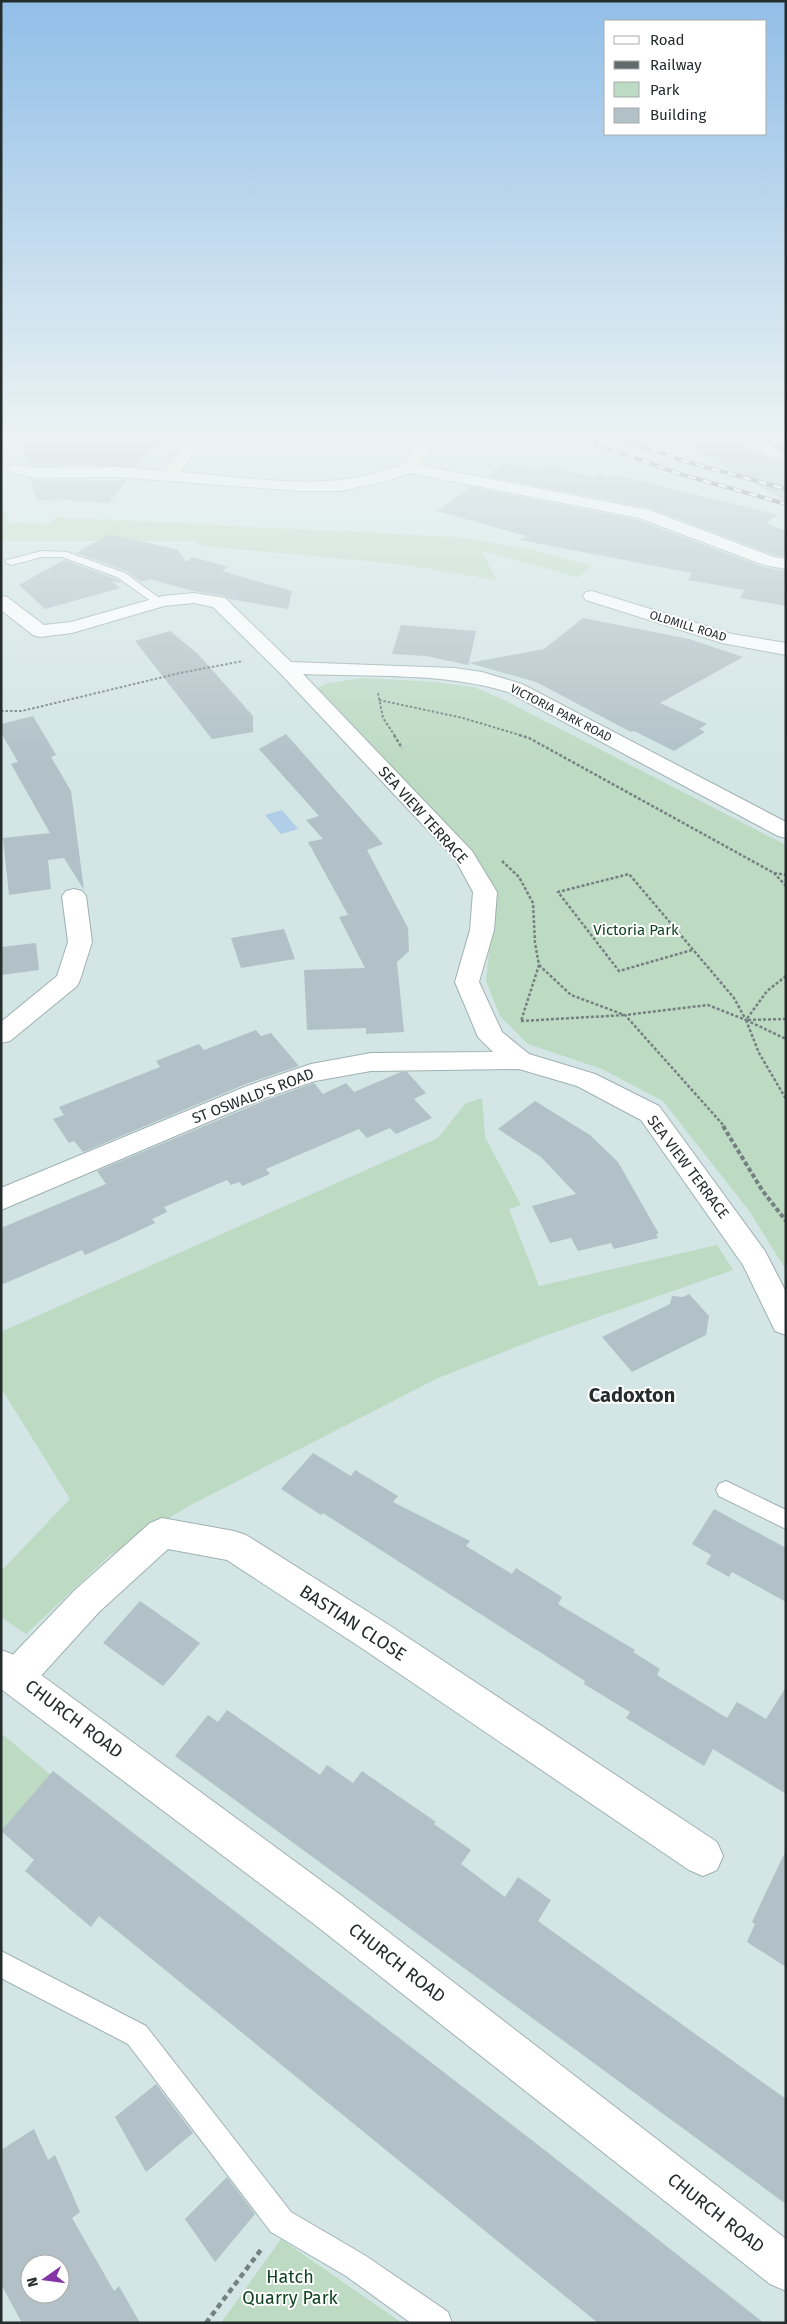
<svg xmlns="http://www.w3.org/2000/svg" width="787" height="2324" viewBox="0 0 787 2324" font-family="'Fira Sans',sans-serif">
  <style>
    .green { fill: #bddac3 }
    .water { fill: #b0cee7 }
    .building { fill: #b1c1c7; fill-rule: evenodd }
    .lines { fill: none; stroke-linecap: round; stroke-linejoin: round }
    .service-casing { stroke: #a0b1b2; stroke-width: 2 }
    .minor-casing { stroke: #a0b1b2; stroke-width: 2 }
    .tertiary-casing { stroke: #a0b1b2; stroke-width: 2 }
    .path-far3 { stroke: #758181; stroke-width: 2; stroke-dasharray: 2.5 2; stroke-linecap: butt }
    .path-far2 { stroke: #758181; stroke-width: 2.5; stroke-dasharray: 3 2; stroke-linecap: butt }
    .path-far1 { stroke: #758181; stroke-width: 4; stroke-dasharray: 4.5 2.5; stroke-linecap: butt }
    .path { stroke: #758181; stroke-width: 4.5; stroke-dasharray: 5.5 4; stroke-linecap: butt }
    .service { fill: #fff; fill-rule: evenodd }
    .minor { fill: #fff; fill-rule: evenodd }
    .tertiary { fill: #fff; fill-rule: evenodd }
    .rail-casing { stroke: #606b6b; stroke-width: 4 }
    .rail { stroke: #fff; stroke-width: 2.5; stroke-dasharray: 8; stroke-linecap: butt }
    .labels { text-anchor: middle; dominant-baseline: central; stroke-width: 4; stroke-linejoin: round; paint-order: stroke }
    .far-street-label { font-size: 12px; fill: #252c2c; stroke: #fff }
    .street-label { font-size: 15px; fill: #252c2c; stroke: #fff }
    .park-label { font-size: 15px; fill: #104423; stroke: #fff }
    .near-street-label { font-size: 18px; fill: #252c2c; stroke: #fff }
    .near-park-label { font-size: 18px; fill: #104423; stroke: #fff }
    .district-label { font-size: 20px; font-weight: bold; fill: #252c2c; stroke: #fff }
  </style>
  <rect width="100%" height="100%" fill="#d3e5e5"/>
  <path class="green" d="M 8,511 L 7,523 L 50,524 L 55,517 L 457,537 L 537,551 L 591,566 L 578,577 L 481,551 L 497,580 L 399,564 L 195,545 L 196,541 L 1,541 L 1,512 Z
    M 363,678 L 435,682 L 474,687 L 504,700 L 786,845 L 786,1270 L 750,1212 L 663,1101 L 602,1069 L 528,1044 L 500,1016 L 486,981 L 495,895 L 315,689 L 328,683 Z
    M 482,1098 L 485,1137 L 521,1205 L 509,1209 L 539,1286 L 717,1245 L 733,1270 L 544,1336 L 438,1378 L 187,1507 L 109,1556 L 26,1634 L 1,1617 L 1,1571 L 70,1499 L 1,1388 L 1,1332 L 438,1138 L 465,1104 Z
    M 1,1733 L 52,1776 L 1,1835 Z
    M 281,2239 L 402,2323 L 221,2323 Z"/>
  <path class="water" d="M 282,810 L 298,829 L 281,834 L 265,815 Z"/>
  <path class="building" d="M 21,439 L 159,439 L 137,467 L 27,464 Z
    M 683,439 L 741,439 L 769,460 L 782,460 L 786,455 L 786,501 L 695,451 L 701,449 Z
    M 766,439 L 786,439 L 786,455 L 785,453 Z
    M 504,463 L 540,471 L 546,466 L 593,477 L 598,473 L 614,477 L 617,475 L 778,515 L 766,523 L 786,531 L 786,557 L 774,555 L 649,508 L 486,476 Z
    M 31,479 L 35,480 L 127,480 L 109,503 L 55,499 L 53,501 L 36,500 Z
    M 471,487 L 638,520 L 763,567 L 786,571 L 786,606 L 740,598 L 744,590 L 688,580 L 692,573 L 520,540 L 526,536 L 437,511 Z
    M 110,534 L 178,550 L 186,562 L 193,557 L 228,567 L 222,571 L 292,591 L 288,609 L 229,599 L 225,596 L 193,591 L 150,579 L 141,582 L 126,571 L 76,553 Z
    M 64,560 L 116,579 L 122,583 L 111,581 L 120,588 L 45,609 L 19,585 Z
    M 583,618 L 689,639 L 743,657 L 660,703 L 707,724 L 699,729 L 705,732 L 674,751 L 634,731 L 631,732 L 536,682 L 469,663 L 468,665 L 426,656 L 392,654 L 401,625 L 476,631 L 469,663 L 544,649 Z
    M 170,631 L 198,654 L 253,716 L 253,732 L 212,739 L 135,641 Z
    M 33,716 L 56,755 L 51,757 L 71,791 L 84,890 L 64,858 L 48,860 L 51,889 L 9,895 L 3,838 L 50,833 L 11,764 L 18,762 L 1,733 L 1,724 Z
    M 286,734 L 383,844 L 367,850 L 408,928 L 409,951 L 397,962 L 404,1032 L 366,1034 L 366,1028 L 307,1030 L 304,970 L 365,968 L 339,917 L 348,915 L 308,842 L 323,839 L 306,820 L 319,816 L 259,749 Z
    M 284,929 L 295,959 L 241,968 L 231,938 Z
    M 36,943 L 39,970 L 1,975 L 1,947 Z
    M 256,1030 L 261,1036 L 271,1033 L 299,1066 L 246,1084 L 83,1152 L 74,1141 L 69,1143 L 53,1119 L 64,1115 L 59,1107 L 160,1067 L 156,1061 L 199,1044 L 204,1050 Z
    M 401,1072 L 407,1072 L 426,1093 L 414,1099 L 432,1118 L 396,1134 L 390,1128 L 367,1138 L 359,1129 L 266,1169 L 270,1174 L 242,1186 L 240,1182 L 231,1185 L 227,1180 L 164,1207 L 167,1212 L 152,1219 L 155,1223 L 123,1238 L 85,1255 L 82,1250 L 1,1285 L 1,1228 L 106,1184 L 97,1171 L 266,1100 L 314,1083 L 323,1094 L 346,1083 L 354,1092 Z
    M 535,1101 L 590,1135 L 618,1162 L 659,1234 L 656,1234 L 658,1238 L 614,1249 L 611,1243 L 578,1251 L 571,1238 L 550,1243 L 532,1206 L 576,1194 L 541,1157 L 498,1129 Z
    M 689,1294 L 709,1316 L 706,1335 L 632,1372 L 602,1337 L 670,1304 L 672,1296 L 683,1297 Z
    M 313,1453 L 351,1476 L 355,1470 L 398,1496 L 393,1502 L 470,1541 L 466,1546 L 512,1574 L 516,1568 L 562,1597 L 558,1604 L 635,1650 L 633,1652 L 660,1669 L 657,1675 L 727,1718 L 737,1702 L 766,1719 L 786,1687 L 786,1794 L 713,1749 L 704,1766 L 626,1718 L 630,1712 L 584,1684 L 585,1681 L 323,1513 L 321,1515 L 281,1489 Z
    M 714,1509 L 786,1548 L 786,1602 L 732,1572 L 729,1577 L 706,1564 L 711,1555 L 692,1544 Z
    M 140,1601 L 200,1643 L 163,1686 L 103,1643 Z
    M 227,1710 L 320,1775 L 327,1765 L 353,1783 L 362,1771 L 436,1822 L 434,1824 L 471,1850 L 461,1864 L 505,1897 L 518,1877 L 551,1900 L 538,1921 L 786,2099 L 786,2204 L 175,1756 L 208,1715 L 218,1722 Z
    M 53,1771 L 542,2148 L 764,2323 L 598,2323 L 99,1916 L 91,1927 L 25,1871 L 34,1860 L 1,1831 Z
    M 786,1850 L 786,1967 L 747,1942 L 755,1924 L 752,1922 Z
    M 156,2084 L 193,2133 L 146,2172 L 115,2117 Z
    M 34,2129 L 48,2160 L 55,2155 L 80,2212 L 72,2218 L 114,2291 L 119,2286 L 140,2323 L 22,2323 L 1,2284 L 1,2150 ZM 30,2264 L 60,2264 L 60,2294 L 30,2294 Z
    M 227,2177 L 255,2214 L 215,2262 L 185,2219 Z"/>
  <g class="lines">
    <g class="service-casing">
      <path id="service" d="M 42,551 L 67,552 L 125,573 L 165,602 L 163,604 L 155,604 L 117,577 L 62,557 L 42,557 L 11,565 L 5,562 L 7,560 Z
        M 726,1481 L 786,1510 L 786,1529 L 719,1496 L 716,1490 L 719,1484 Z
        M 1,1951 L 146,2026 L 291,2212 L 366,2256 L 448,2312 L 452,2323 L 411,2323 L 346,2276 L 271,2232 L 128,2044 L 1,1978 Z"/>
    </g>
    <g class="minor-casing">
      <path id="minor" d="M 187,439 L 203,439 L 181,472 C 246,477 323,492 386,470 C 391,469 400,467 404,464 C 411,457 412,449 412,439 L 428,439 L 428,451 L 419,465 L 649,510 L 774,557 L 786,559 L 786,569 L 764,565 L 639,518 L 410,473 L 383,482 L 340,491 L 299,491 L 118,477 L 35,478 L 9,472 L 7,469 L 9,466 L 15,464 L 35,468 L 118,467 L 165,471 Z
        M 743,439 L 762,439 L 784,455 L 782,458 L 770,458 Z
        M 592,591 L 732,634 L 786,643 L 786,655 L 722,643 L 586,600 L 583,596 L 586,592 Z
        M 194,593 L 225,598 L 291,662 L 454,668 L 482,672 L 522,684 L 786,822 L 786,838 L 778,836 L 508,692 C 443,672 371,677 303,674 L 472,851 L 497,892 L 494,930 L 479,982 L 502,1032 L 529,1054 L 595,1074 L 659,1106 L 765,1251 L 786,1292 L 786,1335 L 775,1331 L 743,1265 L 641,1120 L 577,1086 L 519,1069 L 371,1071 L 315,1081 L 265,1098 L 1,1210 L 1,1188 L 247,1086 L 311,1064 L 371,1053 L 493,1052 L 478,1037 L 455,982 L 470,930 L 473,892 L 455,859 L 279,672 L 213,607 L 194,603 L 164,606 L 72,633 L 40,637 L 33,635 L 1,610 L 1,596 L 7,597 L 44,625 L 71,622 L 163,596 Z
        M 74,889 L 82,891 L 86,896 L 92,942 L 80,980 L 77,986 L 10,1041 L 1,1043 L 1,1022 L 57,976 L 68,942 L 62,896 L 66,891 Z
        M 162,1518 L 234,1531 L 246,1535 L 389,1625 L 717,1842 L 723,1856 L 717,1870 L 703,1876 L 689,1870 L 363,1649 L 227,1560 L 168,1549 L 99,1612 L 29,1689 L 16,1694 L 3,1689 L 1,1669 L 3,1665 L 75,1590 L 150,1523 Z"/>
    </g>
    <g class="tertiary-casing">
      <path id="tertiary" d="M 1,1650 L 14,1655 L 342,1896 L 786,2239 L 786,2291 L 770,2284 L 314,1924 L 1,1689 Z"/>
    </g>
    <path class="path-far3" d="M 378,693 L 383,718 L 395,736
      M 379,700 L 463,718 L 523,736
      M 1,711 L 22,711 L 180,673 L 243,661"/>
    <path class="path-far2" d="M 394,735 L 402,748
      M 519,735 L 529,738 L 774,873 L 786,886
      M 502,861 L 519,877 L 533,903 L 535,943 L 539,965 L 521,1021
      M 774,873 L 786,875
      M 692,950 L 619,971 L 558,892 L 629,874 L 734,998 L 746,1020 L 708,1005 L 625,1015 L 725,1127
      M 539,965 L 571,995 L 622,1014
      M 786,976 L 767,991 L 746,1020 L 786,1039
      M 786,1019 L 746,1020 L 759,1053 L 786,1099
      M 521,1021 L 625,1015"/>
    <path class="path-far1" d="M 723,1126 L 762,1190 L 786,1221"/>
    <path class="path" d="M 206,2323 L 263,2247"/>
    <use href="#service" class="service"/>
    <use href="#minor" class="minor"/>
    <use href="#tertiary" class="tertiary"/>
    <g class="rail-casing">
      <path id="rail" d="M 582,439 L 680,474 L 786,504
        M 621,439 L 684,461 L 786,489"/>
    </g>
    <use href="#rail" class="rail"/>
  </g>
  <linearGradient id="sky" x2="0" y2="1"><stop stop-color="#91bee8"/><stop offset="0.57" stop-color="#ebf3f3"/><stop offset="1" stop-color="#ebf3f3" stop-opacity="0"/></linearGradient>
  <rect width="787" height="765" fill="url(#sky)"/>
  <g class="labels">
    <g class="far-street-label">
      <text transform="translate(688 626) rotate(17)">OLDMILL ROAD</text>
      <text transform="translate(561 713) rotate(27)">VICTORIA PARK ROAD</text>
    </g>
    <g class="street-label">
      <text transform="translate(423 815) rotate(48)">SEA VIEW TERRACE</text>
      <text transform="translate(253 1096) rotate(-21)">ST OSWALD'S ROAD</text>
      <text transform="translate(688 1167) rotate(53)">SEA VIEW TERRACE</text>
    </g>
    <g class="park-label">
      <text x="636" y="930">Victoria Park</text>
    </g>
    <g class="near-street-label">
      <text transform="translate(353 1623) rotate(33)">BASTIAN CLOSE</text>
      <text transform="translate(74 1719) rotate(37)">CHURCH ROAD</text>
      <text transform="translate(397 1963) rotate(38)">CHURCH ROAD</text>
      <text transform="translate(716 2213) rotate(38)">CHURCH ROAD</text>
    </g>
    <g class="near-park-label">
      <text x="290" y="2277">Hatch<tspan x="290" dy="21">Quarry Park</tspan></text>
    </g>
    <g class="district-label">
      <text x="632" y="1395">Cadoxton</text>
    </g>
  </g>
  <rect width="787" height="2324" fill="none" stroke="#252c2c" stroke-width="5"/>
  <rect x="604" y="20" width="162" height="115" fill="#ffffff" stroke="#a8abab"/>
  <rect x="614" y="36" width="25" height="8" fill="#ffffff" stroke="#a8abab"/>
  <text x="650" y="45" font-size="15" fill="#252c2c">Road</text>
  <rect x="614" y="61" width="25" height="8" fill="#606b6b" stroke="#a8abab"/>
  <text x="650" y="70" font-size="15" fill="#252c2c">Railway</text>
  <rect x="614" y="82" width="25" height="15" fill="#bddac3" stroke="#a8abab"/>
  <text x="650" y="95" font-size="15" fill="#252c2c">Park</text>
  <rect x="614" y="108" width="25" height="15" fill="#b1c1c7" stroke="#a8abab"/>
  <text x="650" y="120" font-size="15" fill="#252c2c">Building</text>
  <g transform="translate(45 2279) rotate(256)"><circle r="24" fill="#ffffff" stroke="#a8abab"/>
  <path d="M0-4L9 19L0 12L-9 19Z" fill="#8434a4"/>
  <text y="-8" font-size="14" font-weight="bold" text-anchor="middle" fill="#252c2c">N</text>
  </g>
</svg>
